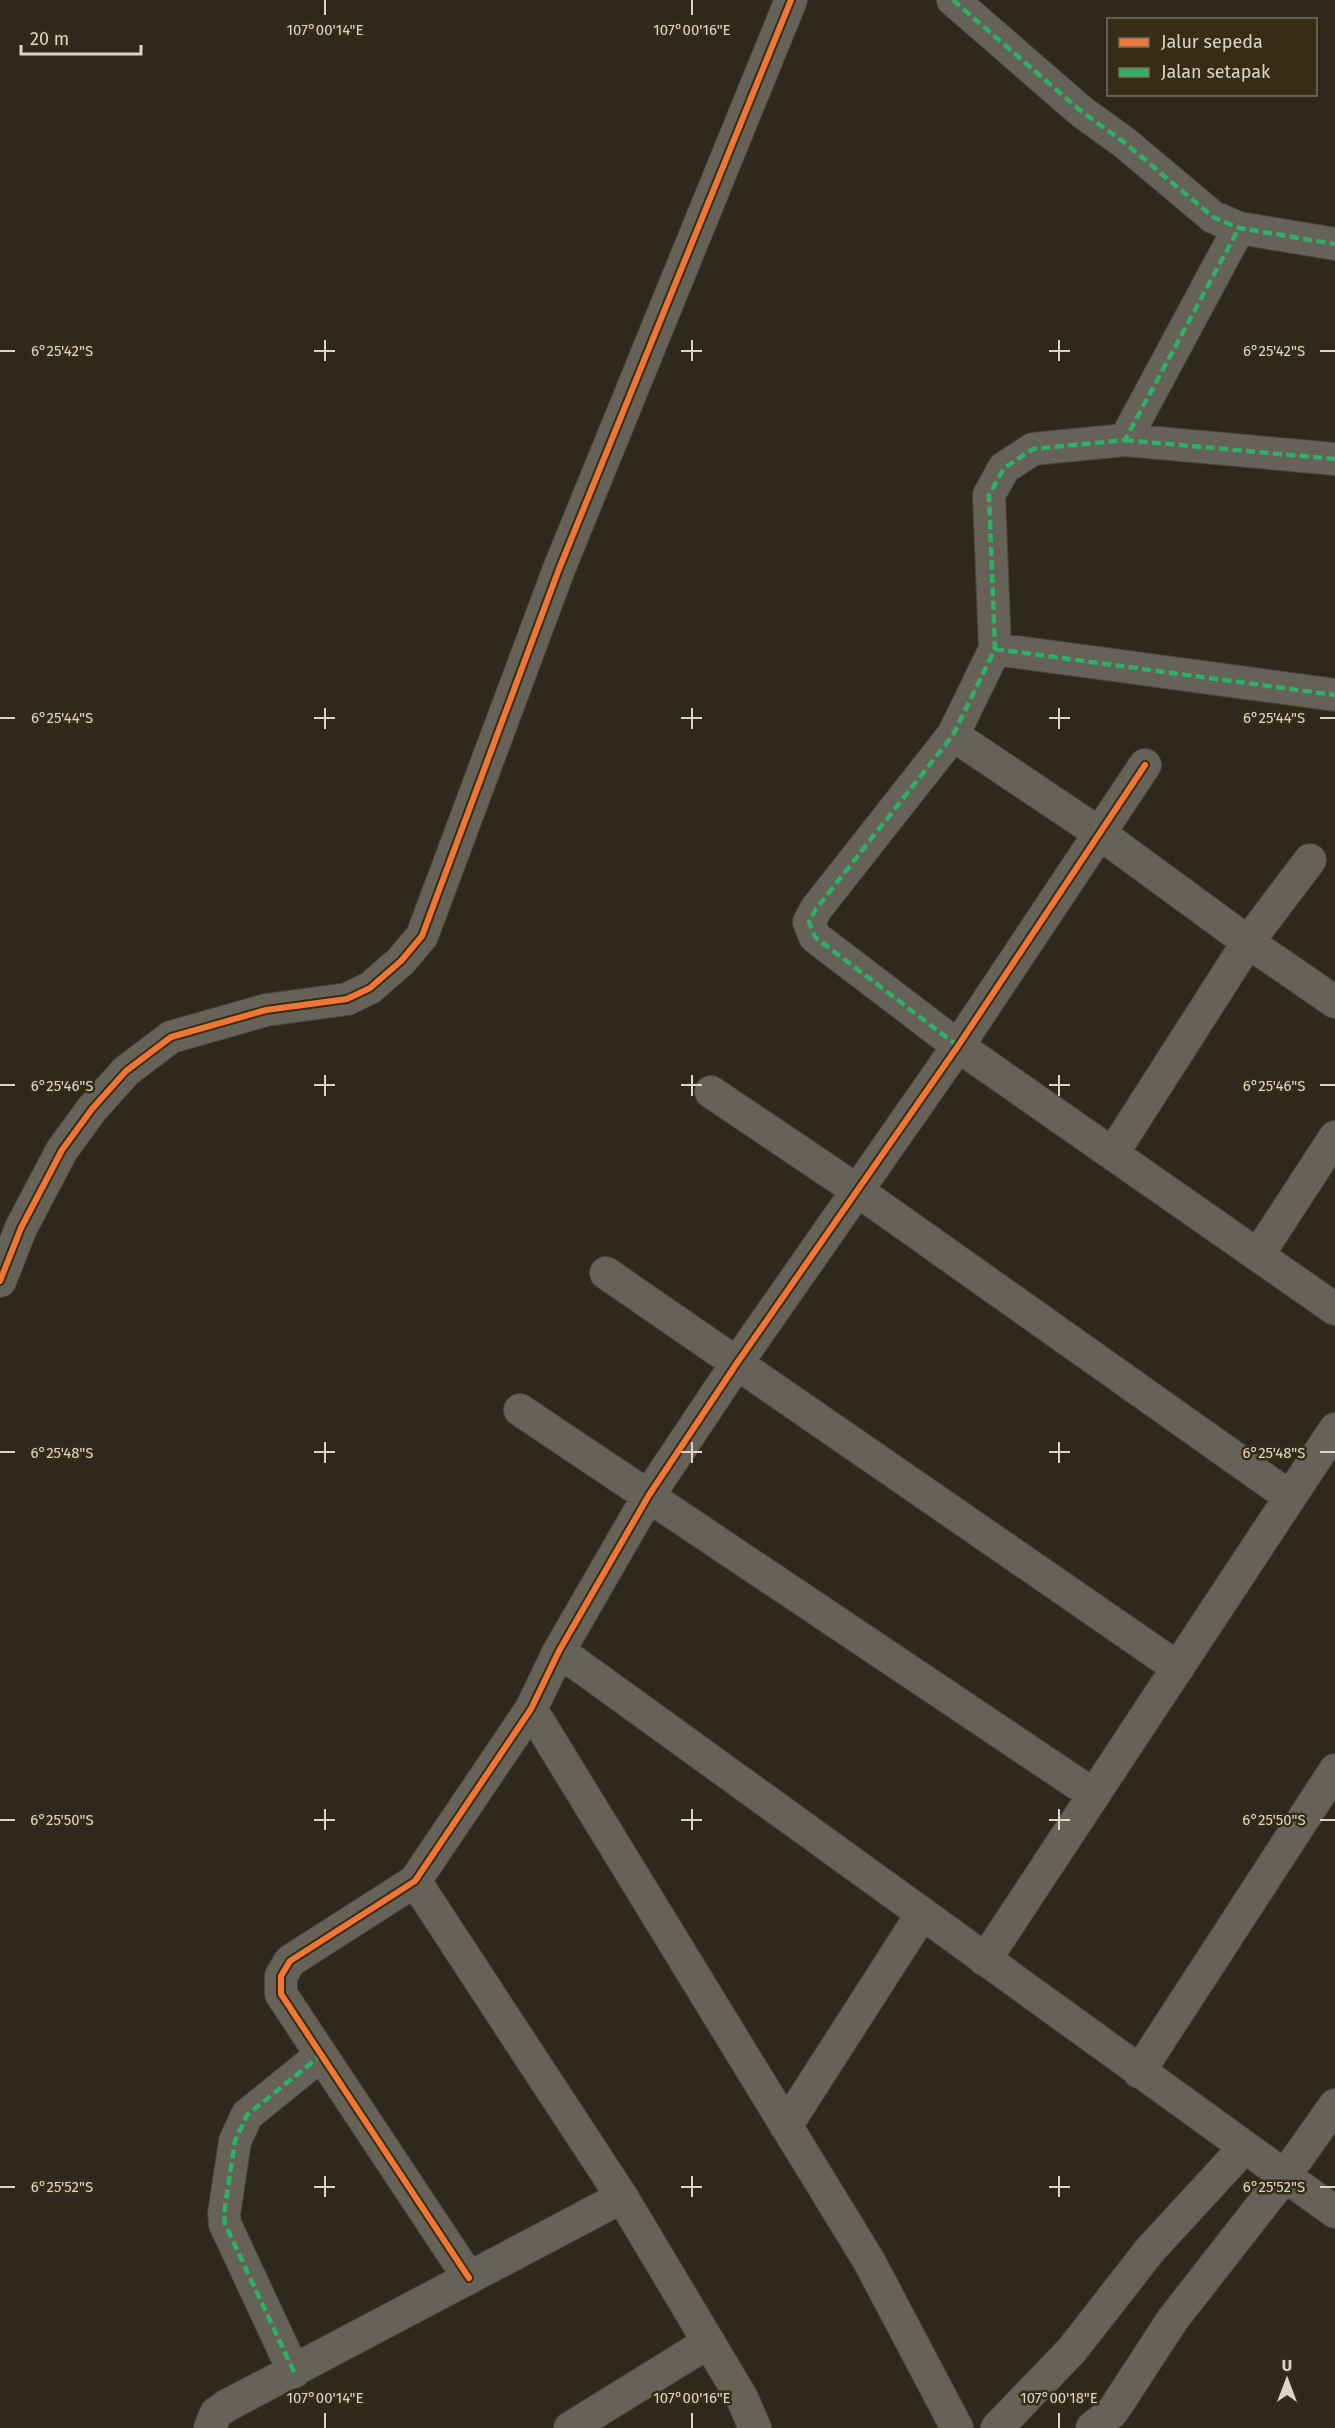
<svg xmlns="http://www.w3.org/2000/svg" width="1335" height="2428" viewBox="0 0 1335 2428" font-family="'Fira Sans',sans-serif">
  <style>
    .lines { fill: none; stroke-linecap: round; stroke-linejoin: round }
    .minor-casing { stroke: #4a453b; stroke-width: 34 }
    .minor { stroke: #666258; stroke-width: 32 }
    .quiet { stroke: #2db169; stroke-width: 4.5; stroke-dasharray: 9 4.5; stroke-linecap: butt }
    .cycleway-casing { stroke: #372c15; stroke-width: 10 }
    .cycleway { stroke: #f07635; stroke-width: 6 }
    .ticks { fill: none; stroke: #ddd6c8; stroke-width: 2 }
    .ticks-label { font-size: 15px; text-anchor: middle; fill: #ddd6c8; stroke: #372c15; stroke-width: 5; stroke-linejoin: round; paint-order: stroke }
  </style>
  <rect width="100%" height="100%" fill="#2f291d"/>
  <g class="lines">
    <g class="minor-casing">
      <path id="minor" d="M 953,0 L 1082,112 L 1125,143 L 1213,217 L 1239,228 L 1335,244
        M 1239,228 L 1125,440 L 1033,449 L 1004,468 L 989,495 L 995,649 L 953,735 L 816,909 L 809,922 L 815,937 L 958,1046 L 1335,1309
        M 1125,440 L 1335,459
        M 995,649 L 1335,695
        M 953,735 L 1099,833 L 1248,942 L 1335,1002
        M 711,1092 L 858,1191 L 1290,1497
        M 1113,1153 L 1248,942 L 1310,860
        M 1258,1255 L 1335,1137
        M 606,1273 L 1178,1668
        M 0,1281 L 21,1228 L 62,1150 L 92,1109 L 126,1071 L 171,1037 L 266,1010 L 347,999 L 370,988 L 401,961 L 422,936 L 559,569 L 791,0
        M 520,1410 L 1094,1795
        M 559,1651 L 1335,2212
        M 531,1709 L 869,2261 L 957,2428
        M 415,1881 L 622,2197
        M 985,1960 L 1335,1429
        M 1139,2072 L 1335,1770
        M 786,2126 L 922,1914
        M 469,2278 L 281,1994 L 281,1976 L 290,1961 L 415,1881 L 531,1709 L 559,1651 L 649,1495 L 737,1363 L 958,1046 L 1145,765
        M 294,2372 L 225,2224 L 224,2214 L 235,2141 L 247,2115 L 321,2055
        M 210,2428 L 216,2413 L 226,2406 L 622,2197 L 742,2398 L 755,2428
        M 570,2428 L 709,2342
        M 997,2428 L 1072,2350 L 1150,2250 L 1244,2148
        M 1092,2428 L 1113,2411 L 1173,2319 L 1284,2177 L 1335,2105"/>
    </g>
    <use href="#minor" class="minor"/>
    <path class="quiet" d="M 953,0 L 1082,112 L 1125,143 L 1213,217 L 1239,228 L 1335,244
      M 1125,440 L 1335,459
      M 995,649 L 1335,695
      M 958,1046 L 815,937 L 809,922 L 816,909 L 953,735 L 995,649 L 989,495 L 1004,468 L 1033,449 L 1125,440 L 1239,228
      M 294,2372 L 225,2224 L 224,2214 L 235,2141 L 247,2115 L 321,2055"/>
    <g class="cycleway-casing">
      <path id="cycleway" d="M 0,1281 L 21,1228 L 62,1150 L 92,1109 L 126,1071 L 171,1037 L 266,1010 L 347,999 L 370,988 L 401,961 L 422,936 L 559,569 L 791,0
        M 469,2278 L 281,1994 L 281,1976 L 290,1961 L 415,1881 L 531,1709 L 559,1651 L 649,1495 L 737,1363 L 958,1046 L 1145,765"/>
    </g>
    <use href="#cycleway" class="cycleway"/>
  </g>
  <path class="ticks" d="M 325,0 L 325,15M 692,0 L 692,15M 325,340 L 325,361M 692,340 L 692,361M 1059,340 L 1059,361M 0,351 L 15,351M 314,351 L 335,351M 681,351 L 702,351M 1049,351 L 1070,351M 1320,351 L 1335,351M 325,708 L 325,729M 692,708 L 692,729M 1059,708 L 1059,729M 0,718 L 15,718M 314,718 L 335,718M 681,718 L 702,718M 1049,718 L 1070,718M 1320,718 L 1335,718M 325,1075 L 325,1096M 692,1075 L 692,1096M 1059,1075 L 1059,1096M 0,1085 L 15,1085M 314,1085 L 335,1085M 681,1085 L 702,1085M 1049,1085 L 1070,1085M 1320,1085 L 1335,1085M 325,1442 L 325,1463M 692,1442 L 692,1463M 1059,1442 L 1059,1463M 0,1452 L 15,1452M 314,1452 L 335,1452M 681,1452 L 702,1452M 1049,1452 L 1070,1452M 1320,1452 L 1335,1452M 325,1809 L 325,1830M 692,1809 L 692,1830M 1059,1809 L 1059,1830M 0,1820 L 15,1820M 314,1820 L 335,1820M 681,1820 L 702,1820M 1049,1820 L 1070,1820M 1320,1820 L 1335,1820M 325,2176 L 325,2197M 692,2176 L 692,2197M 1059,2176 L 1059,2197M 0,2187 L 15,2187M 314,2187 L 335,2187M 681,2187 L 702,2187M 1049,2187 L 1070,2187M 1320,2187 L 1335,2187M 325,2413 L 325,2428M 692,2413 L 692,2428M 1059,2413 L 1059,2428"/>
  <g class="ticks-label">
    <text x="325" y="35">107°00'14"E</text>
    <text x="692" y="35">107°00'16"E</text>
    <text x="62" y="356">6°25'42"S</text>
    <text x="1274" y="356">6°25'42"S</text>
    <text x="62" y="723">6°25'44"S</text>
    <text x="1274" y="723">6°25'44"S</text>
    <text x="62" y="1091">6°25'46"S</text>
    <text x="1274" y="1091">6°25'46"S</text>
    <text x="62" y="1458">6°25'48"S</text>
    <text x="1274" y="1458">6°25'48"S</text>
    <text x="62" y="1825">6°25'50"S</text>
    <text x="1274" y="1825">6°25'50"S</text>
    <text x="62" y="2192">6°25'52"S</text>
    <text x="1274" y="2192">6°25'52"S</text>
    <text x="325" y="2403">107°00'14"E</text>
    <text x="692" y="2403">107°00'16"E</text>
    <text x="1059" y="2403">107°00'18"E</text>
  </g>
  <rect x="1107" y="18" width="210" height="78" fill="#372c15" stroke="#79705d" stroke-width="1.5"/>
  <rect x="1119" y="38" width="30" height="9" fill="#f07635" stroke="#79705d" stroke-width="1.5"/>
  <text x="1161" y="48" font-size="18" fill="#ddd6c8">Jalur sepeda</text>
  <rect x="1119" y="68" width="30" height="9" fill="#2db169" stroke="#79705d" stroke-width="1.5"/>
  <text x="1161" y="78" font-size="18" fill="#ddd6c8">Jalan setapak</text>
  <g transform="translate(1287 2380)" stroke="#372c15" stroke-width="4.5" paint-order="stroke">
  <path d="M0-4.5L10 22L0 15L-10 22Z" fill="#ddd6c8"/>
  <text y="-9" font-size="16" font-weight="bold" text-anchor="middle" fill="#ddd6c8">U</text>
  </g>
  <path d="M21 45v9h120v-9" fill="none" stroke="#ddd6c8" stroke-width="3"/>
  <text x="30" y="45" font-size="18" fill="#ddd6c8" stroke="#372c15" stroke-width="4.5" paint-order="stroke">20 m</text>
</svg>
